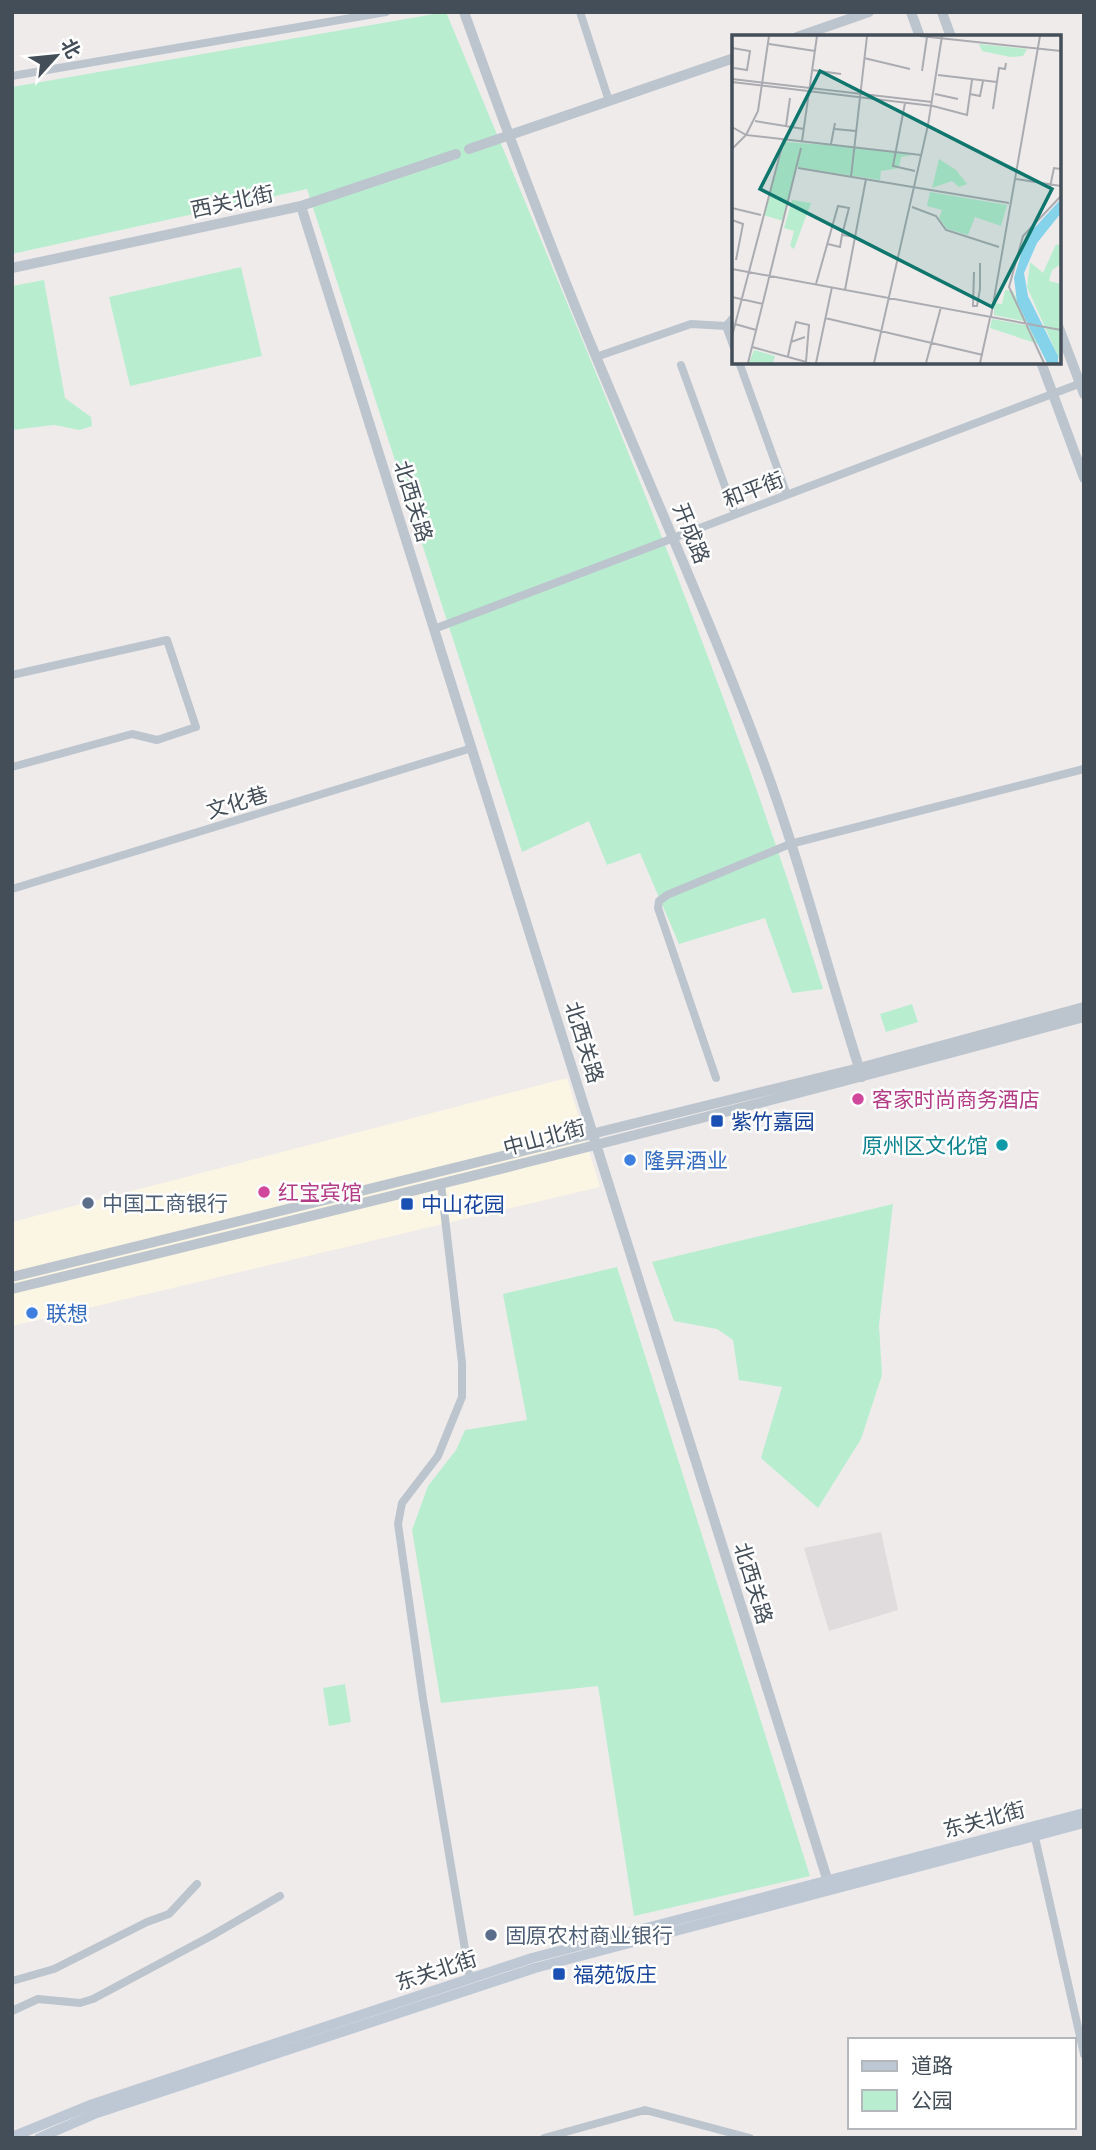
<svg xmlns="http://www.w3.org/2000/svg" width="1096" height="2150" viewBox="0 0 1096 2150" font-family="'Golos Text','Noto Sans SC',sans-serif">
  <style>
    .commercial { fill: #fbf5e3 }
    .education { fill: #e0dcdd }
    .green { fill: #b8eecf }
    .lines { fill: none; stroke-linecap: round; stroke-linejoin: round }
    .minor { stroke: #bcc5ce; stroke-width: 8 }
    .tertiary { stroke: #bcc5ce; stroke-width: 10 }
    .secondary { stroke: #bec8d5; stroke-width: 10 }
    .hotel-dot { fill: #d1479c; stroke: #fff; stroke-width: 2.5 }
    .transit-dot { fill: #1a4fb4; stroke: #fff; stroke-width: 2.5 }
    .culture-dot { fill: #0f9aa8; stroke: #fff; stroke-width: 2.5 }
    .shop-dot { fill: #3f7fe0; stroke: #fff; stroke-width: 2.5 }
    .service-dot { fill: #5c6f8a; stroke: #fff; stroke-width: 2.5 }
    .labels { text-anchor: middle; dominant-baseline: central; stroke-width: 5; stroke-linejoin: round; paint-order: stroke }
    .street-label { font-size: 21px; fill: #444e59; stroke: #fff }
    .hotel-label { font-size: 21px; fill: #b23c85; stroke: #fff; text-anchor: start }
    .transit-label { font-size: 21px; fill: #164399; stroke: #fff; text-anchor: start }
    .culture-label { font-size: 21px; fill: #0d838f; stroke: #fff; text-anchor: end }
    .shop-label { font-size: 21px; fill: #366cbe; stroke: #fff; text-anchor: start }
    .service-label { font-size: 21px; fill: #4e5e75; stroke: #fff; text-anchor: start }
    .inset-road { fill: none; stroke: #abacb1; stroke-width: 2 }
    .view { fill: #0f766e; fill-opacity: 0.15; stroke: #0f766e; stroke-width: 3.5 }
    .inset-edge { fill: none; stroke: #444e59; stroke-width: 3.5 }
  </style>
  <rect width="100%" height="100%" fill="#efebeb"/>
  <path class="commercial" d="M 567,1078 L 600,1187 L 12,1326 L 12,1222 Z"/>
  <path class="education" d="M 881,1532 L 898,1610 L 829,1631 L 804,1548 Z"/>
  <path class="green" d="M 446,12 C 580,335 719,655 823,989 L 792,993 L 765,918 L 679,944 L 640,853 L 607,865 L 589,821 L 522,852 L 307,189 L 12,254 L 12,87 Z
    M 241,267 L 262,356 L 130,386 L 109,297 Z
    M 44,280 L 65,398 L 91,417 L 92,426 L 80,430 L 54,425 L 12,430 L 12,286 Z
    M 912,1004 L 918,1022 L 886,1032 L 880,1014 Z
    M 893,1204 L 879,1325 L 882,1375 L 861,1439 L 818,1508 L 761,1458 L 782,1387 L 739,1380 L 733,1340 L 717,1329 L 674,1321 L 652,1262 Z
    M 617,1267 L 810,1876 L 634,1916 L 598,1686 L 441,1703 L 412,1530 L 428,1486 L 456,1450 L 465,1430 L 527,1420 L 503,1294 Z
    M 345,1684 L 351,1722 L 329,1726 L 323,1688 Z"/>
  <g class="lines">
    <path class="minor" d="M 580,12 L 609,101
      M 12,76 L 386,12
      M 726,326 L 734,348
      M 726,326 L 734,317
      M 596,357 L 691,324 L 726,326
      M 739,362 L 787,495
      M 681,365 L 735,514
      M 434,629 L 1084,382
      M 12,675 L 167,640 L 196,727 L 157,740 L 132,734 L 12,767
      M 12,889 L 472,748
      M 716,1078 L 658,908 L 659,901 L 667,895 L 790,844 L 1084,769
      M 441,1184 L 462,1363 L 462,1397 L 438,1456 L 402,1503 L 398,1524 L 423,1699 L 470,1979
      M 1034,1833 L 1084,2054
      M 12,1981 L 54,1969 L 147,1922 L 169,1914 L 197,1884
      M 12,2011 L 38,1999 L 80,2003 L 93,1999 L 211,1936 L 280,1896
      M 544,2138 L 645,2110 L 750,2138"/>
    <path class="tertiary" d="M 464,12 C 506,129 549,245 597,359 C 653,493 712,625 763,761 C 801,864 828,972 862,1077
      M 911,12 L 920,37
      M 942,12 L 951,37
      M 797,37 L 869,12
      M 469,149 L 734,58
      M 301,206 L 829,1885
      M 12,268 L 301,206 L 456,154
      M 1059,328 L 1084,394
      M 1041,362 L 1084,478
      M 12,1277 L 859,1068 L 1084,1007
      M 12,1289 C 370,1202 728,1114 1084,1017"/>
    <path class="secondary" d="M 12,2137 L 93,2104 L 532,1958 L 1084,1813
      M 39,2138 L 97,2113 L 535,1968 L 1084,1823"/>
  </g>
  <g class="hotel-dot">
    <circle cx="858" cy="1099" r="7"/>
    <circle cx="264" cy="1192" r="7"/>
  </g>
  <g class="transit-dot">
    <rect x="710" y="1114" width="14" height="14" rx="3.5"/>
    <rect x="400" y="1197" width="14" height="14" rx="3.5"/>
    <rect x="552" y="1967" width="14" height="14" rx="3.5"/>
  </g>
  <circle class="culture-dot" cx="1002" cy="1145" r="7"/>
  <g class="shop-dot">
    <circle cx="630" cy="1160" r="7"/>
    <circle cx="32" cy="1313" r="7"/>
  </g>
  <g class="service-dot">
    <circle cx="88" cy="1203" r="7"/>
    <circle cx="491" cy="1935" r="7"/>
  </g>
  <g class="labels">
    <g class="street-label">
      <text transform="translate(232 201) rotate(-12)">西关北街</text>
      <text transform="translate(753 489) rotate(-21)">和平街</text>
      <text transform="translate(414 501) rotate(73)">北西关路</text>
      <text transform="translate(692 533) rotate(68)">开成路</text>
      <text transform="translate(237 802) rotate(-17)">文化巷</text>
      <text transform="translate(585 1042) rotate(73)">北西关路</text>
      <text transform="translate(544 1137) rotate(-15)">中山北街</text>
      <text transform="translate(754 1583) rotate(73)">北西关路</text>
      <text transform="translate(984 1819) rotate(-15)">东关北街</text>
      <text transform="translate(436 1970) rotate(-18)">东关北街</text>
    </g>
    <g class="hotel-label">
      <text x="872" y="1099">客家时尚商务酒店</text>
      <text x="278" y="1192">红宝宾馆</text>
    </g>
    <g class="transit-label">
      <text x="731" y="1121">紫竹嘉园</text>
      <text x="421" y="1204">中山花园</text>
      <text x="573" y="1974">福苑饭庄</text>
    </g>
    <g class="culture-label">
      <text x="988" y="1145">原州区文化馆</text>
    </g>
    <g class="shop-label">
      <text x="644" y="1160">隆昇酒业</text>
      <text x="46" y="1313">联想</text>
    </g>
    <g class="service-label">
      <text x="102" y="1203">中国工商银行</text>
      <text x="505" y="1935">固原农村商业银行</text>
    </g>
  </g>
  <g transform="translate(732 35)">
    <rect width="329" height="329" fill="#efebeb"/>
    <path d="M 247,9 L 295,14 L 291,21 L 278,22 L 250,16 ZM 53,107 L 121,112 L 180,120 L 169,122 L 167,133 L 149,136 L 148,145 L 65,132 L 51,186 L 31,180 ZM 207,124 L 224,135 L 235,149 L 227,152 L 220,146 L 200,153 ZM 198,157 L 275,170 L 269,191 L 243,182 L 236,200 L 215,194 L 207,183 L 210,175 L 195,171 ZM 60,165 L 79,168 L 62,214 L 58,211 L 62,196 L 52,193 ZM 324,209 L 329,211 L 329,229 L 320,235 L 317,246 L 329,249 L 329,328 L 295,252 L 298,227 L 311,238 ZM 273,255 L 281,256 L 296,287 L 262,280 L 262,268 L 270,269 ZM 260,284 L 298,291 L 306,309 L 258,293 ZM 22,315 L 43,321 L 41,328 L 17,328 Z" fill="#b8eecf"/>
    <path d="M 329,164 L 329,178 L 305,208 L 292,238 L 296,261 L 326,321 L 326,328 L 315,328 L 285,267 L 282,243 L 294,202 Z" fill="#85d2eb"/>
    <path class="inset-road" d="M 37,1 L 26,76 L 14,100 L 189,120M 188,1 L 329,16M 37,9 L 83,16M 0,13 L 18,16 L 15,35 L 2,33M 132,23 L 178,34M 80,35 L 109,39M 190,36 L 195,2M 206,40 L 265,47M 0,44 L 200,67M 0,47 L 201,71 L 235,80 L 240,45M 203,59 L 226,64M 238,59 L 248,61 L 251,46M 173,68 L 161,131 L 183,136M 261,74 L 267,33 L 273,34 L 274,28M 23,86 L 72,94M 54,91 L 58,63M 0,92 L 14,100 L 0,114M 103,94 L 124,96M 70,106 L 85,1M 99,109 L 103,88M 66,133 L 277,168M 119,142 L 135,1M 284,144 L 329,151M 318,152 L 322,133 L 329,134M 180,172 L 204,181 L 214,195 L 267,212M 0,173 L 29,180M 0,185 L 11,189 L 4,225M 96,209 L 108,212 L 110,200M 0,234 L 329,295M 84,249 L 106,171 L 117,173 L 110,200 L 124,202M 113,255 L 134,144M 0,262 L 31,269M 240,271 L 245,271 L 248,254 L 248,228M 241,271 L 242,237M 259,281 L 308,1M 93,283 L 251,320M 3,289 L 24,295M 0,301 L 52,104M 59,307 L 64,287 L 77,290 L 74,327M 20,312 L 78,328M 56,321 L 59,307 L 73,302M 16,328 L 69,113M 84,328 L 100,252M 142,328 L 196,90 L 210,1M 194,328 L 209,272M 248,328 L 258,283M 312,328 L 277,252 L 291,201 L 329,161"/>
    <path class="view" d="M 88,36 L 320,154 L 260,272 L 28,154 Z"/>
    <rect width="329" height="329" class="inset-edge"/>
  </g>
  <rect width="1096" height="2150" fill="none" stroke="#444e59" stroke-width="28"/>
  <rect x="848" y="2038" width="228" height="91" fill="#ffffff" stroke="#b4b8bd" stroke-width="2"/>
  <rect x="862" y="2061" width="35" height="10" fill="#bec8d5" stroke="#b4b8bd" stroke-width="2"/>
  <text x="911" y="2073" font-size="21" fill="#444e59">道路</text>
  <rect x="862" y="2090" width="35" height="21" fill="#b8eecf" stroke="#b4b8bd" stroke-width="2"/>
  <text x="911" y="2108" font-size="21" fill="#444e59">公园</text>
  <g transform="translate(56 56) rotate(63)" stroke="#ffffff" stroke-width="5" paint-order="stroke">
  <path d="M0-5L12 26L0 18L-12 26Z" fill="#444e59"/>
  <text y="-10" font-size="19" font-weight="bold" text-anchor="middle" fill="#444e59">北</text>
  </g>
</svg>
